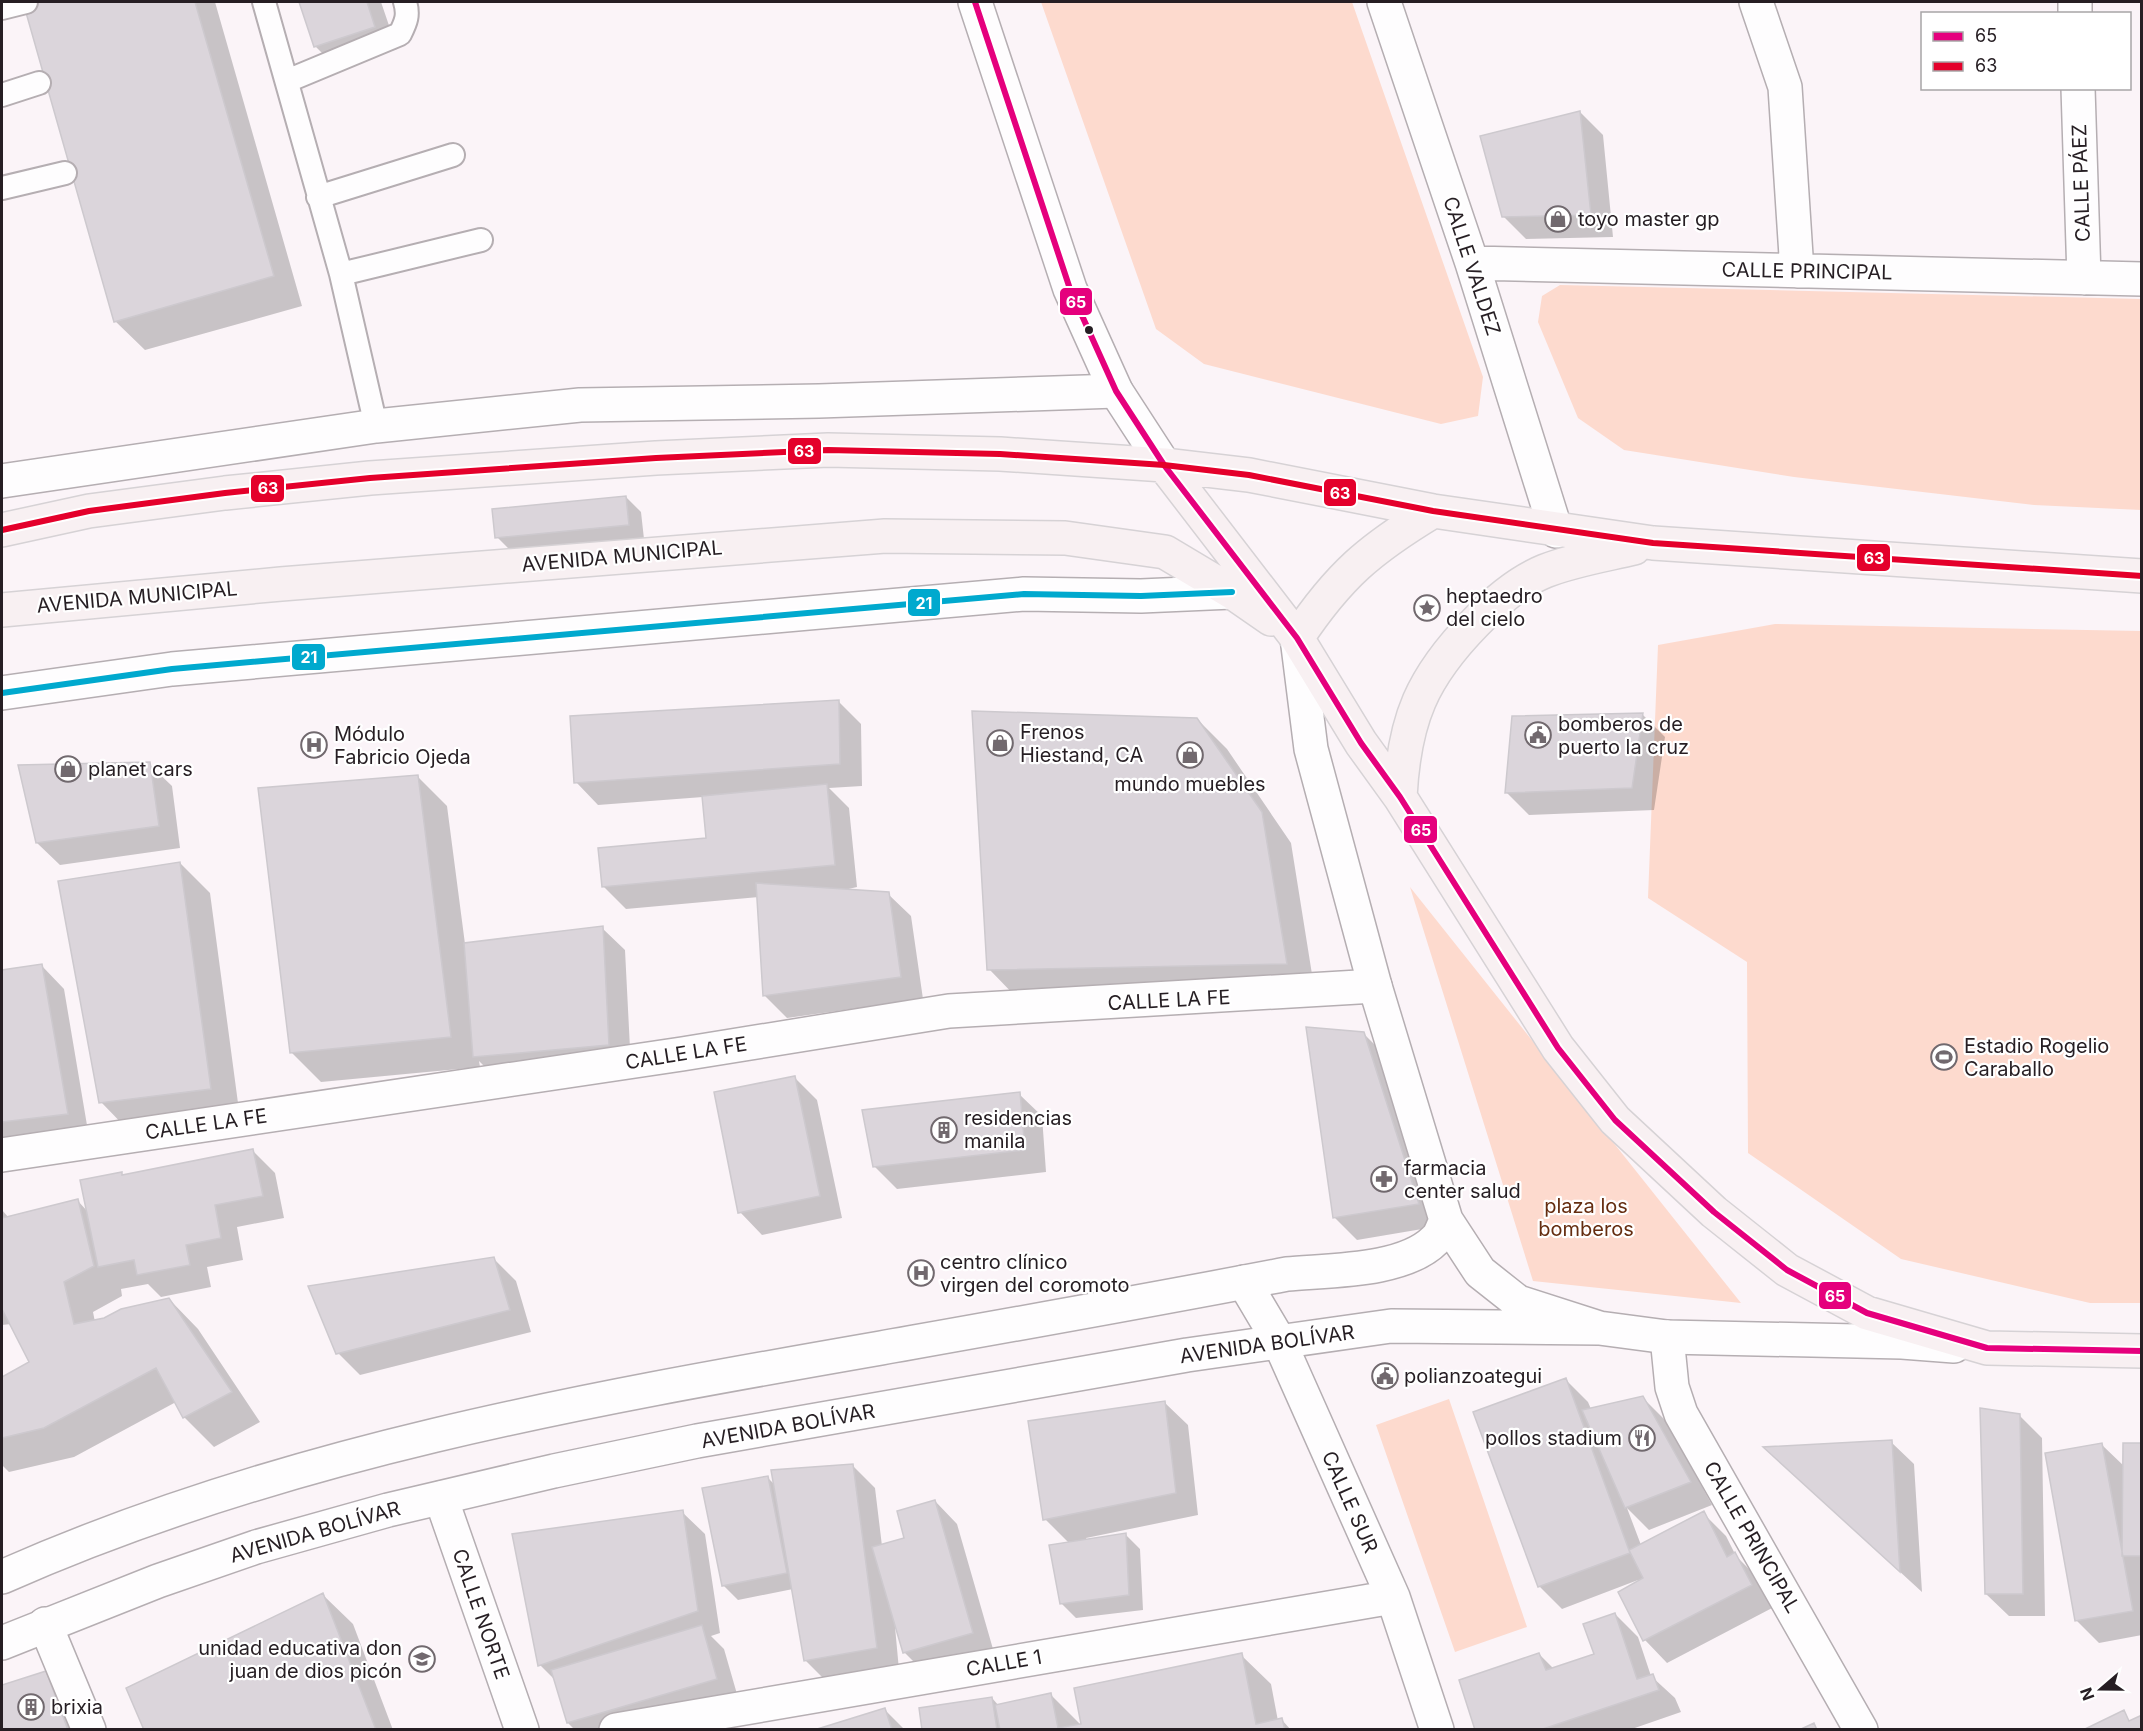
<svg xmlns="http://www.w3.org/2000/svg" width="2143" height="1731" viewBox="0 0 2143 1731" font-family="Inter,sans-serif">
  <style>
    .green { fill: #fddace }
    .shadow { fill: #0003 }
    .building { fill: #dbd5db; stroke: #cdc9ce; stroke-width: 1.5 }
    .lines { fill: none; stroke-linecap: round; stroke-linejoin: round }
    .service-casing { stroke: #b5aeb2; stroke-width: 26 }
    .minor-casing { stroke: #b5aeb2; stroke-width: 36 }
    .tertiary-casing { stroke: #b5aeb2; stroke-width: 36 }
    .trunk-casing { stroke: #d6d2d5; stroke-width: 36 }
    .service { stroke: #fefdfe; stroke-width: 22 }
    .minor { stroke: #fefdfe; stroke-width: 33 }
    .tertiary { stroke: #fefdfe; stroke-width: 33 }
    .trunk { stroke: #f8f0f2; stroke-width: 33 }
    .bus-1-casing { stroke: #fff; stroke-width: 10 }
    .bus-2-casing { stroke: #fff; stroke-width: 10 }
    .bus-3-casing { stroke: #fff; stroke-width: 10 }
    .bus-1 { stroke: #e5007d; stroke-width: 6 }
    .bus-2 { stroke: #e4002b; stroke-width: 6 }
    .bus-3 { stroke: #00a9ce; stroke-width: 6 }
    .bus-dot { fill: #261e23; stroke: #fff; stroke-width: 2 }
    .labels { text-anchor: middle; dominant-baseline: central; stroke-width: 4.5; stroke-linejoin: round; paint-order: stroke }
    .street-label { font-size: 20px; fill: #261e23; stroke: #fff }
    .poi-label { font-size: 20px; fill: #261e23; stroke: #fff; text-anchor: start }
    .park-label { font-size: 20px; fill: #652d10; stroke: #fff }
    .line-badge { stroke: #fff; stroke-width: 2 }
    .badge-label { font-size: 16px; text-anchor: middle; font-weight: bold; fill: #fff }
  </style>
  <rect width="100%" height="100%" fill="#fbf4f8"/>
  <path class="green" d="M 1041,2 L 1352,2 L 1483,377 L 1478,416 L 1441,424 L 1204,364 L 1156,329 Z
    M 1560,285 L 2141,299 L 2141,510 L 2034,505 L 1794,477 L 1624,450 L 1578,418 L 1538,322 L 1542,296 Z
    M 1775,624 L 2141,631 L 2141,1303 L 2090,1303 L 1901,1259 L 1748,1153 L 1747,962 L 1648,898 L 1658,645 Z
    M 1410,887 L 1741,1303 L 1533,1281 Z
    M 1449,1399 L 1527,1627 L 1455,1652 L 1376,1425 Z"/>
  <path class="shadow" d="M 24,2 L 215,2 L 302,306 L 145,350 L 115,321 Z
    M 301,2 L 381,2 L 397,49 L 338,69 L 315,46 Z
    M 1580,112 L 1603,135 L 1613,237 L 1526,239 L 1503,216 Z
    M 626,497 L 641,512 L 644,539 L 512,552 L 497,537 Z
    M 838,701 L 861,724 L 862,786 L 829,788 L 849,808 L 857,887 L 844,890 L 888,894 L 911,916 L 923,999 L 787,1018 L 764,995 L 759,897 L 626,909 L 604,887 L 708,839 L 703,797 L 598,805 L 576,782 Z
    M 1643,715 L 1665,737 L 1654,810 L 1529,815 L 1506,792 Z
    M 1197,719 L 1227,749 L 1291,843 L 1315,993 L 1018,999 L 989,969 Z
    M 149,764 L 172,786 L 180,848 L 60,865 L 37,843 Z
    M 418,777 L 447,806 L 465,944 L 602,928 L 625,950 L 631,1068 L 497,1079 L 479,1061 L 480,1067 L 321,1082 L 291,1052 Z
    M 180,863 L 210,893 L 240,1118 L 130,1132 L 101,1102 Z
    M 42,966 L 64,989 L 89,1137 L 2,1146 L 2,971 Z
    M 1363,1033 L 1386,1056 L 1440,1226 L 1357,1240 L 1334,1217 Z
    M 795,1078 L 817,1100 L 842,1218 L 762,1235 L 740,1212 Z
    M 1019,1094 L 1042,1116 L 1046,1172 L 897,1189 L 874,1166 Z
    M 253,1151 L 275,1173 L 284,1218 L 237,1227 L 243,1260 L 207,1267 L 211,1287 L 161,1297 L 148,1284 L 121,1289 L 122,1296 L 93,1312 L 95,1322 L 169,1299 L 198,1329 L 260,1422 L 214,1447 L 184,1417 L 176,1402 L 74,1457 L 9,1472 L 2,1465 L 2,1378 L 31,1362 L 11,1324 L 2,1325 L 2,1210 L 9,1218 L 78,1201 L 88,1212 L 121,1174 L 124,1176 Z
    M 493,1258 L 516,1281 L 531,1332 L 360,1375 L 338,1353 Z
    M 1566,1380 L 1588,1402 L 1591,1409 L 1643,1398 L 1666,1421 L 1712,1505 L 1649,1530 L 1627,1508 L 1641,1545 L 1703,1513 L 1726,1536 L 1736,1556 L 1757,1577 L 1774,1607 L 1667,1663 L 1645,1640 L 1638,1580 L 1562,1609 L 1539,1586 Z
    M 1165,1403 L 1188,1425 L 1198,1515 L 1086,1538 L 1087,1540 L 1125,1534 L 1140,1549 L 1143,1610 L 1076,1618 L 1061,1603 L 1069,1543 L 1045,1519 Z
    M 2019,1415 L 2042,1438 L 2045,1616 L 2009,1616 L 1986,1594 Z
    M 1891,1442 L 1914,1464 L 1922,1592 L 1766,1449 Z
    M 2142,1444 L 2142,1635 L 2099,1643 L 2076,1620 L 2102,1445 L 2125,1467 Z
    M 852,1465 L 875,1488 L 882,1546 L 906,1540 L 935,1501 L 957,1524 L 995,1656 L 927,1675 L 904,1652 L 894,1616 L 899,1670 L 828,1683 L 805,1660 L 793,1589 L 738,1600 L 723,1585 L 767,1477 L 775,1485 Z
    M 682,1512 L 705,1534 L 720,1633 L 711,1636 L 724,1649 L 739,1701 L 644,1730 L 575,1730 L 568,1723 L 556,1681 L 540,1665 Z
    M 323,1595 L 353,1624 L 393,1730 L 145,1730 Z
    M 1615,1614 L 1638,1637 L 1651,1676 L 1675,1698 L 1681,1712 L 1629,1730 L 1477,1730 L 1539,1654 L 1554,1669 L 1596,1655 Z
    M 1241,1655 L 1271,1684 L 1278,1721 L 1282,1720 L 1291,1730 L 923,1730 L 992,1698 L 999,1706 L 1051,1695 L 1084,1728 Z
    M 46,1673 L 68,1695 L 81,1730 L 2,1730 L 2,1687 Z
    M 885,1710 L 905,1730 L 819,1730 Z"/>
  <path class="building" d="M 23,2 L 195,2 L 274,276 L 114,322 Z
    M 299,2 L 367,2 L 375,27 L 314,47 Z
    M 1580,111 L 1591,215 L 1502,217 L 1480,136 Z
    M 626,496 L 629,525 L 495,538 L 492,509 Z
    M 839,700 L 840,764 L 574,783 L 570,716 Z
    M 972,711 L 1197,718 L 1262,812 L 1287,964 L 987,970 Z
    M 1643,713 L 1632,788 L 1505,793 L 1512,716 Z
    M 150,762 L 159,826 L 36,843 L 18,765 Z
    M 418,775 L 451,1037 L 290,1053 L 258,788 Z
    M 827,784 L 835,865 L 602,887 L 598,848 L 706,838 L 702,796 Z
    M 180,862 L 211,1089 L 99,1103 L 58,881 Z
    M 756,883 L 889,892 L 901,977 L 763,996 Z
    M 603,926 L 609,1045 L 473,1057 L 464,943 Z
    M 42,964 L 68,1114 L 2,1122 L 2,970 Z
    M 1306,1027 L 1364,1032 L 1419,1204 L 1333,1218 Z
    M 795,1076 L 820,1196 L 738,1213 L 714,1092 Z
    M 1020,1092 L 1025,1150 L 873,1167 L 862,1110 Z
    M 253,1149 L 263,1196 L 215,1205 L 221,1238 L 186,1245 L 190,1265 L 137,1275 L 134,1260 L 98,1267 L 80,1180 L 122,1172 L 122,1175 Z
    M 78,1199 L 94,1266 L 64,1282 L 74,1324 L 104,1318 L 121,1309 L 169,1298 L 232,1392 L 183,1418 L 156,1368 L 44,1428 L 2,1438 L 2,1377 L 29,1362 L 2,1309 L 2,1218 Z
    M 494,1257 L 510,1310 L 336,1354 L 308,1286 Z
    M 1566,1378 L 1630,1553 L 1538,1587 L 1473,1412 Z
    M 1643,1396 L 1691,1482 L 1625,1508 L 1582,1410 Z
    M 1165,1401 L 1176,1493 L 1043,1520 L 1028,1421 Z
    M 1980,1408 L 2020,1414 L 2023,1594 L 1985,1594 Z
    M 1892,1440 L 1900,1572 L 1763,1447 Z
    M 2102,1443 L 2133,1611 L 2075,1621 L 2045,1453 Z
    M 2123,1443 L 2142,1443 L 2142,1556 L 2122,1556 Z
    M 853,1464 L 877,1648 L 804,1661 L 771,1470 Z
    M 768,1476 L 787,1573 L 722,1586 L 702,1488 Z
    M 935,1500 L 973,1633 L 903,1653 L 872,1547 L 904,1538 L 897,1511 Z
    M 683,1510 L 698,1611 L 538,1666 L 512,1534 Z
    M 1704,1511 L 1727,1557 L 1735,1552 L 1752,1585 L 1643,1641 L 1618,1592 L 1643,1578 L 1629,1550 Z
    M 1126,1533 L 1129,1595 L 1060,1604 L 1049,1545 Z
    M 323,1593 L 376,1730 L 144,1730 L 126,1688 Z
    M 1615,1613 L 1637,1679 L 1653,1674 L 1659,1690 L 1540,1730 L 1475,1730 L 1459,1680 L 1539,1653 L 1546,1670 L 1594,1654 L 1583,1624 Z
    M 702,1625 L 717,1679 L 567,1723 L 551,1670 Z
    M 1242,1653 L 1256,1724 L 1282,1718 L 1285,1730 L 1000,1730 L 995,1705 L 1051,1693 L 1058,1728 L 1081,1724 L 1074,1688 Z
    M 46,1671 L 68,1730 L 2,1730 L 2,1685 Z
    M 992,1697 L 997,1730 L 922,1730 L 919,1708 Z
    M 885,1708 L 892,1730 L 814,1730 Z
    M 2124,1710 L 2129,1721 L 2142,1715 L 2142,1730 L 2083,1730 Z
    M 1814,1723 L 1817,1730 L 1799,1730 Z"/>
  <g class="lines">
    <g class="service-casing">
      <path id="service" d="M 264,2 L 341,274 L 376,426
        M 2,8 L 26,2
        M 287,81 L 400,34 C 406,22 409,15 405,2
        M 2,95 L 39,83
        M 2,188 L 65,173
        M 318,197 L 453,155
        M 341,274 L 481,240"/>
    </g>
    <g class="minor-casing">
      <path id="minor" d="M 1384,2 L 1472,263 L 1556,531
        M 1756,2 L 1785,87 L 1797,271
        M 2075,2 L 2075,14
        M 2078,88 L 2084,278
        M 1472,263 L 2142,279
        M 2,481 L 376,426 L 580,405 L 819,401 L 1116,391
        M 2,693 L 172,669 L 1024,594 L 1141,596 L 1232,592
        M 2,1155 L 682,1054 L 949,1011 L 1375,986
        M 1244,1282 L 1279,1341 L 1393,1597 L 1437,1730
        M 1667,1337 L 1672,1387 L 1681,1414 L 1861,1730
        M 441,1498 L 522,1730
        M 45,1624 L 89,1730
        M 616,1730 L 1393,1597"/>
    </g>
    <g class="tertiary-casing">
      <path id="tertiary" d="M 975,2 L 1070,289 L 1116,391 L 1164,465
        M 1297,638 L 1311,749 L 1375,986 L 1446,1220 L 1480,1272 L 1518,1302 L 1599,1328 L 1667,1337 L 1902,1342 L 1954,1346
        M 2,1577 C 281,1453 582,1400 881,1348 C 1016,1324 1152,1300 1287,1274 C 1329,1270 1403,1272 1435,1240 C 1440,1236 1443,1226 1446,1220
        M 2,1643 L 158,1581 L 256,1547 L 388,1510 L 554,1471 L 697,1441 L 1187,1355 L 1391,1326 L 1599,1328"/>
    </g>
    <g class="trunk-casing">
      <path id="trunk" d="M 1164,465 L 1297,638 L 1361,743 L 1400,797 L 1558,1048 L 1615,1120 L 1714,1212 L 1787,1270 L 1867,1313 L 1987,1348 L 2142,1351
        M 2,530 L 89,511 L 225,493 L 370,478 L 656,458 L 828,450 L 1000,454 L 1164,465 L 1249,475 L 1433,511 L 1653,543 L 2142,576
        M 2,610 L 281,584 L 885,536 L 1065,538 L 1165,552 L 1232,592 L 1271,619
        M 1297,638 C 1339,575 1370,549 1433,511
        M 1400,797 C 1404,719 1422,677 1476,622 C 1496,601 1518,582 1545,571 C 1573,560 1604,555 1634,548"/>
    </g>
    <use href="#service" class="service"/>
    <use href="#minor" class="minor"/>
    <use href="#tertiary" class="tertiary"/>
    <use href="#trunk" class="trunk"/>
    <g class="bus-1-casing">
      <path id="bus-1" d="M 975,2 L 1070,289 L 1116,391 L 1164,465 L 1297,638 L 1361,743 L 1400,797 L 1558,1048 L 1615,1120 L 1714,1212 L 1787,1270 L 1867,1313 L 1987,1348 L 2142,1351"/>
    </g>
    <g class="bus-2-casing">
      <path id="bus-2" d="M 2,530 L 89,511 L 225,493 L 370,478 L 656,458 L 828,450 L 1000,454 L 1164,465 L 1249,475 L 1433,511 L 1653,543 L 2142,576"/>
    </g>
    <g class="bus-3-casing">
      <path id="bus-3" d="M 2,693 L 172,669 L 1024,594 L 1141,596 L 1232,592"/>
    </g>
    <use href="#bus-1" class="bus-1"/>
    <use href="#bus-2" class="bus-2"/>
    <use href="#bus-3" class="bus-3"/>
  </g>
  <defs>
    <g id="shop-ring" transform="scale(1.35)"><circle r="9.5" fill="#fff" stroke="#71696e" stroke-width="1.5"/><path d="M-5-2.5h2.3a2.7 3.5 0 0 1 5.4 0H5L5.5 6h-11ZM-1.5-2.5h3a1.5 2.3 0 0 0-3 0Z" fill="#71696e"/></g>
    <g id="sight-ring" transform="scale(1.35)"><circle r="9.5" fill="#fff" stroke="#71696e" stroke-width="1.5"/><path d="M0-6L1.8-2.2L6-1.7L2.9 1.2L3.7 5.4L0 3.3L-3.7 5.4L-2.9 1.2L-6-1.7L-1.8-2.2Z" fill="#71696e"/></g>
    <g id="civic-ring" transform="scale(1.35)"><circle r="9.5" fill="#fff" stroke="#71696e" stroke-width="1.5"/><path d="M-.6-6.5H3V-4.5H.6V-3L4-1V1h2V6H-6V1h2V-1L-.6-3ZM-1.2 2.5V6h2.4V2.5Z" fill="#71696e"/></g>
    <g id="hospital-ring" transform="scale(1.35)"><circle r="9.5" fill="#fff" stroke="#71696e" stroke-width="1.5"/><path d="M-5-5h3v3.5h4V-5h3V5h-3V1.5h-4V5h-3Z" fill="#71696e"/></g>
    <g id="stadium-ring" transform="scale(1.35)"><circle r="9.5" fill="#fff" stroke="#71696e" stroke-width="1.5"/><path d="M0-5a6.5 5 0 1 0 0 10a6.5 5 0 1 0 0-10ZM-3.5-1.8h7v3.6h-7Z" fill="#71696e"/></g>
    <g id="building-ring" transform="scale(1.35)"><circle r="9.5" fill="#fff" stroke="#71696e" stroke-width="1.5"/><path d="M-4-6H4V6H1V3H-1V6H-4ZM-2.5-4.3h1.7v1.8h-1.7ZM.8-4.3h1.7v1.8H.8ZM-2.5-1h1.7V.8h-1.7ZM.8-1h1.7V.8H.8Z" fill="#71696e"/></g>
    <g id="pharmacy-ring" transform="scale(1.35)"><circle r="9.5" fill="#fff" stroke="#71696e" stroke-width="1.5"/><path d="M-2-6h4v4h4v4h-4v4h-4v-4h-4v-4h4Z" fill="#71696e"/></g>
    <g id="restaurant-ring" transform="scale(1.35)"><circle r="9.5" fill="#fff" stroke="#71696e" stroke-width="1.5"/><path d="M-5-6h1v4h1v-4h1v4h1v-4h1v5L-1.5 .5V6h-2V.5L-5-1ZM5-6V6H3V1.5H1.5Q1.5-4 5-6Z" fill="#71696e"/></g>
    <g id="school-ring" transform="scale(1.35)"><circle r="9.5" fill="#fff" stroke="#71696e" stroke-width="1.5"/><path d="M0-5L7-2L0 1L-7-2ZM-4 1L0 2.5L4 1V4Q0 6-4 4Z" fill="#71696e"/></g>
  </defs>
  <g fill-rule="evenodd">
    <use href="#shop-ring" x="1558" y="219"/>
    <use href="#sight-ring" x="1427" y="608"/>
    <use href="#civic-ring" x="1538" y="735"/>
    <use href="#shop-ring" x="1000" y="743"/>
    <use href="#hospital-ring" x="314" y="745"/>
    <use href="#shop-ring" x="1190" y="755"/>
    <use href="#shop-ring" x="68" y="769"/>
    <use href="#stadium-ring" x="1944" y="1057"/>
    <use href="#building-ring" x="944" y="1130"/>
    <use href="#pharmacy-ring" x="1384" y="1179"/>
    <use href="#hospital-ring" x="921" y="1273"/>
    <use href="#civic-ring" x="1385" y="1376"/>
    <use href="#restaurant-ring" x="1642" y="1438"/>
    <use href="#school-ring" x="422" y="1659"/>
    <use href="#building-ring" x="31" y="1707"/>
  </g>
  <circle class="bus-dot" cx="1089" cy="330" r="5"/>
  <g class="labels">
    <g class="street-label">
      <text transform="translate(2081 183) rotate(-92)">CALLE PÁEZ</text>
      <text transform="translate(1472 266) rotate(72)">CALLE VALDEZ</text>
      <text transform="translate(1807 271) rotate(1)">CALLE PRINCIPAL</text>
      <text transform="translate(622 556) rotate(-5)">AVENIDA MUNICIPAL</text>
      <text transform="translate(137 597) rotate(-5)">AVENIDA MUNICIPAL</text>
      <text transform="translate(1169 1000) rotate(-3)">CALLE LA FE</text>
      <text transform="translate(686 1053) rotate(-9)">CALLE LA FE</text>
      <text transform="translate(206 1124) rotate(-8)">CALLE LA FE</text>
      <text transform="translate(1267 1344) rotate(-8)">AVENIDA BOLÍVAR</text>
      <text transform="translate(788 1426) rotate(-10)">AVENIDA BOLÍVAR</text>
      <text transform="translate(1350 1502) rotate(66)">CALLE SUR</text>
      <text transform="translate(315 1532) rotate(-16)">AVENIDA BOLÍVAR</text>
      <text transform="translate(1752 1537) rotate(60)">CALLE PRINCIPAL</text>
      <text transform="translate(481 1614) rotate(71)">CALLE NORTE</text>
      <text transform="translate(1004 1663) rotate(-10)">CALLE 1</text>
    </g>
    <g class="poi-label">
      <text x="1578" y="219">toyo master gp</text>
      <text x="1446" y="596">heptaedro<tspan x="1446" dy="23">del cielo</tspan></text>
      <text x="1558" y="724">bomberos de<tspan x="1558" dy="23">puerto la cruz</tspan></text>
      <text x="1020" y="732">Frenos<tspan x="1020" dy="23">Hiestand, CA</tspan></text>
      <text x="334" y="734">Módulo<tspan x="334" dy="23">Fabricio Ojeda</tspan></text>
      <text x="88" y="769">planet cars</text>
      <text x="1190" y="784" text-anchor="middle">mundo muebles</text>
      <text x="1964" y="1046">Estadio Rogelio<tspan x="1964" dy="23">Caraballo</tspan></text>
      <text x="964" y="1118">residencias<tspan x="964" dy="23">manila</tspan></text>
      <text x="1404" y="1168">farmacia<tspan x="1404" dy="23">center salud</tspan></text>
      <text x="940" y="1262">centro clínico<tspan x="940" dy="23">virgen del coromoto</tspan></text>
      <text x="1404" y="1376">polianzoategui</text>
      <text x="1622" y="1438" text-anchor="end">pollos stadium</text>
      <text x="402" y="1648" text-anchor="end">unidad educativa don<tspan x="402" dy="23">juan de dios picón</tspan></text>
      <text x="51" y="1707">brixia</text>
    </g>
    <g class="park-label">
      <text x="1586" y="1206">plaza los<tspan x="1586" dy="23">bomberos</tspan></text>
    </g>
  </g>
  <g class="line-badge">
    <rect x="1059" y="287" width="34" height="29" rx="6" fill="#e5007d"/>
    <rect x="787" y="437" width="35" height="28" rx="6" fill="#e4002b"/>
    <rect x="250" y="474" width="35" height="29" rx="6" fill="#e4002b"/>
    <rect x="1323" y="478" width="34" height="29" rx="6" fill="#e4002b"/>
    <rect x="1856" y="543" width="35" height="29" rx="6" fill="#e4002b"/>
    <rect x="907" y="588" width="34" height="29" rx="6" fill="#00a9ce"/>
    <rect x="291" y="643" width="35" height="28" rx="6" fill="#00a9ce"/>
    <rect x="1403" y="815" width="35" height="29" rx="6" fill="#e5007d"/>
    <rect x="1818" y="1281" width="34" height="29" rx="6" fill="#e5007d"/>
  </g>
  <g class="badge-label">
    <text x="1076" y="308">65</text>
    <text x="804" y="457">63</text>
    <text x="268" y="494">63</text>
    <text x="1340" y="499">63</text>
    <text x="1874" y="564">63</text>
    <text x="924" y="609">21</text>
    <text x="309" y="663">21</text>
    <text x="1421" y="836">65</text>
    <text x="1835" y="1302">65</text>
  </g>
  <rect width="2143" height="1731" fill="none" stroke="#261e23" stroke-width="6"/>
  <rect x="1921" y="12" width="210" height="78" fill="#ffffff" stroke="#a8a5a7" stroke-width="1.5"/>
  <rect x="1933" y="32" width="30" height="9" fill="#e5007d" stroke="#a8a5a7" stroke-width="1.5"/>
  <text x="1975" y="42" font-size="18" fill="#261e23">65</text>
  <rect x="1933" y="62" width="30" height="9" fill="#e4002b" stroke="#a8a5a7" stroke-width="1.5"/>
  <text x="1975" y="72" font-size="18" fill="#261e23">63</text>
  <g transform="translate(2101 1689) rotate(250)" stroke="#ffffff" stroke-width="4.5" paint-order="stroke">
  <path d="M0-4.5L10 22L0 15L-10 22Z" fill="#261e23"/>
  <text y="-9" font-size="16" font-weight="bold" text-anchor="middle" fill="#261e23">N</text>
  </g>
</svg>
